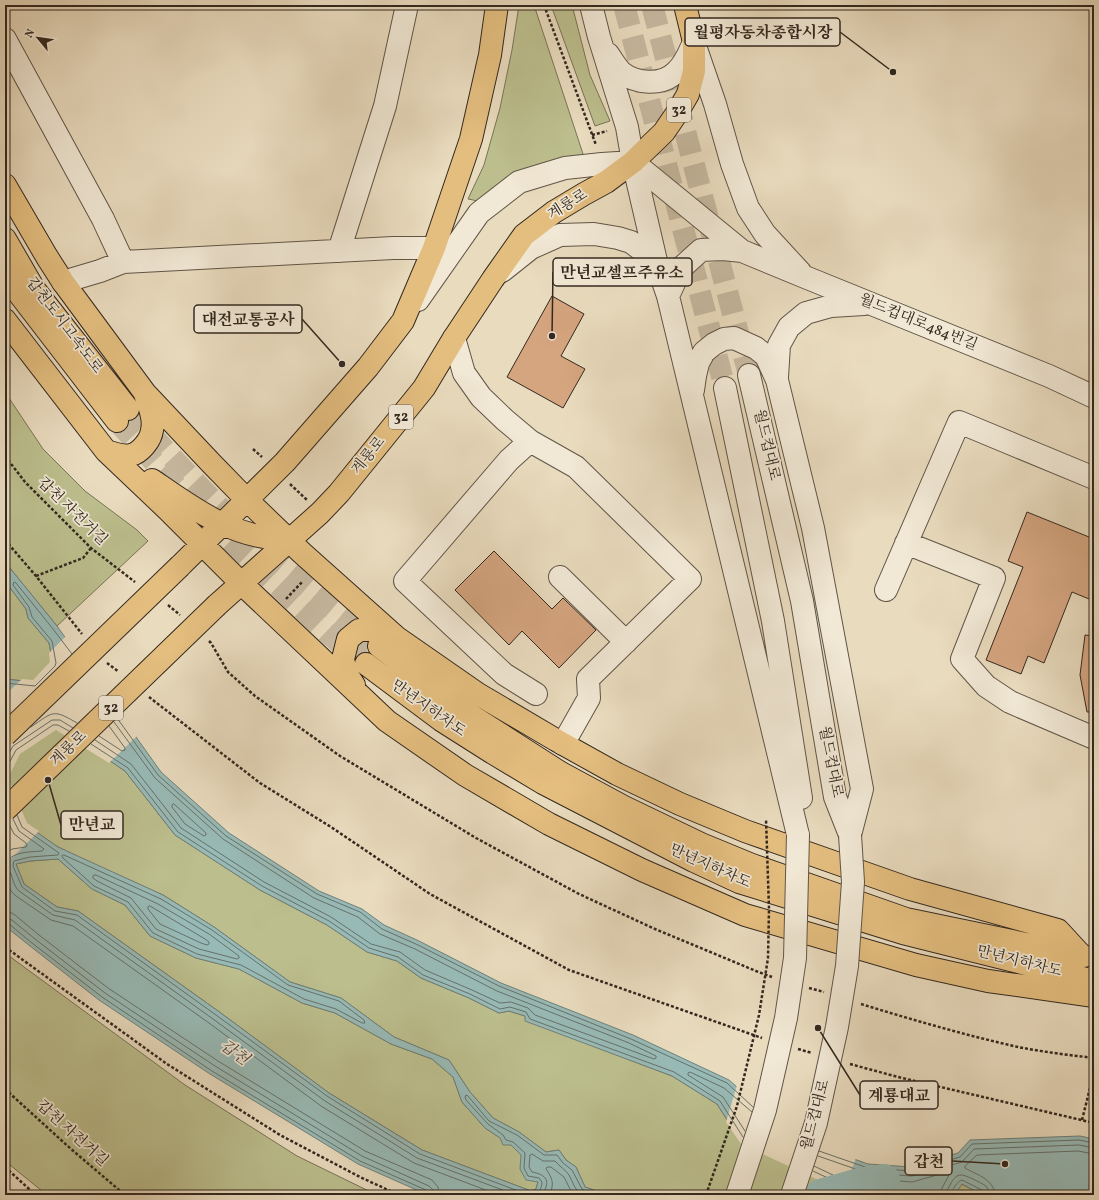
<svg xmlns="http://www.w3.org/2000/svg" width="1099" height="1200" viewBox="0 0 1099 1200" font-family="Vollkorn,'Noto Serif KR',serif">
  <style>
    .green { fill: #bcbe8d; stroke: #787356 }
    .water { fill: #98bab6; stroke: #70807a; fill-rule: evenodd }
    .pier { fill: #e9dbbe }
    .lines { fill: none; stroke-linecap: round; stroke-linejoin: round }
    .shore { stroke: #66716a; stroke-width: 1 }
    .river { stroke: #98bab6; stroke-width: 32 }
    .building { fill: #d5a580; stroke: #33281f }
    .minor-tunnel { stroke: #c5b79e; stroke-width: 22; stroke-dasharray: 22 11; stroke-linecap: butt }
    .major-tunnel { stroke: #c5b79e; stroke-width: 22; stroke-dasharray: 22 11; stroke-linecap: butt }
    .minor-casing { stroke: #605547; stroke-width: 24 }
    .major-casing { stroke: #33281f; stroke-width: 24 }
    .path { stroke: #33281f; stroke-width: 2.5; stroke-dasharray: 3 2; stroke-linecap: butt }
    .minor { stroke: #f1e8d5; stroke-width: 22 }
    .major { stroke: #e4be7f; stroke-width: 22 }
    .minor-bridge-casing { stroke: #605547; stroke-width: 24; stroke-linecap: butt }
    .major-bridge-casing { stroke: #33281f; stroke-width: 24; stroke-linecap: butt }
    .path-bridge { stroke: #33281f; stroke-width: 2.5; stroke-dasharray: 3 2; stroke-linecap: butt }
    .minor-bridge { stroke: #f1e8d5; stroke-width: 22 }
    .major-bridge { stroke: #e4be7f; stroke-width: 22 }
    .labels { text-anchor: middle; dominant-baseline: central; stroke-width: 3.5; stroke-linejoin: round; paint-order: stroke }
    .shield { fill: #f1e8d5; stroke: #6c6256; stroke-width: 1 }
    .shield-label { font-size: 14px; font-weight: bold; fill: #33281f }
    .street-label { font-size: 15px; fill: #33281f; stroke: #f1e8d5 }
    .water-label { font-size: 16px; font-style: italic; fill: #4c4c45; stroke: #f1e8d5 }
    .leader { fill: none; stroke: #33281f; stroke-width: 1.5 }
    .callout-dot { fill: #33281f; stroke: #f1e8d5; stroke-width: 1.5 }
    .callout { fill: #f1e8d5; stroke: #33281f; stroke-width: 1.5 }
    .callout-label { font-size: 16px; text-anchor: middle; font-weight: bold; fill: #33281f }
  </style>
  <rect width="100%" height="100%" fill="#e9dbbe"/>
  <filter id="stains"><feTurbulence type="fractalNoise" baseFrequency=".005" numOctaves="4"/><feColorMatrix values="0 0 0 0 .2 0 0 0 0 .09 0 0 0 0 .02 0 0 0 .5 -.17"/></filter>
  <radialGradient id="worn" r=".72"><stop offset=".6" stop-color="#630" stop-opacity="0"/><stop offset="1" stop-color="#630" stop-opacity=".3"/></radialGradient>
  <path class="green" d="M 519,5 L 534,5 L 585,160 L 512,176 L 491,189 L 478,201 L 468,199 L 484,165 L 500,108 L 512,50 Z
    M 551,5 L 572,5 L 590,75 L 610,121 L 595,126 Z
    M 5,392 L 43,449 L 85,491 L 137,530 L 148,541 L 57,626 L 5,562 Z
    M 5,581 L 26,609 L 28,618 L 49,643 L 53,663 L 33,682 L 5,679 Z
    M 56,728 L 97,752 L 125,771 L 175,835 L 260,890 L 327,925 L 367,952 L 397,961 L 421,978 L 469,998 L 499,1013 L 509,1011 L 525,1016 L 601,1049 L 672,1076 L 717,1104 L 742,1143 L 852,1194 L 867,1195 L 608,1195 L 585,1187 L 576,1167 L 566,1160 L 559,1150 L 546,1152 L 519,1132 L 493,1118 L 470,1092 L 449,1060 L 394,1037 L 341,998 L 290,982 L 214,927 L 163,895 L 87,861 L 58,847 L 46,839 L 25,824 L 6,778 L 19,753 Z
    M 58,859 L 92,889 L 125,905 L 150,936 L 196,958 L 239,969 L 302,1003 L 335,1013 L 391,1044 L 432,1059 L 453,1077 L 462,1102 L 485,1128 L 511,1145 L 521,1155 L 538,1182 L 536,1189 L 531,1191 L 422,1150 L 329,1093 L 218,1011 L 78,911 L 57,907 L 24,884 L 16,864 L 30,861 Z
    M 5,953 L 185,1085 L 297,1156 L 377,1195 L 47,1195 L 5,1161 Z
    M 961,1184 L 983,1195 L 955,1195 Z"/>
  <path class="water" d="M 5,562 L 57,626 L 161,772 L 229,833 L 319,891 L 362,909 L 384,925 L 419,941 L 501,983 L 633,1035 L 729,1080 L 795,1138 L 868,1164 L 911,1167 L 958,1153 L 970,1140 L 1080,1136 L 1094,1139 L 1094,1195 L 983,1195 L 962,1184 L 955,1195 L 867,1195 L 852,1194 L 742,1143 L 717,1104 L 672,1076 L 525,1021 L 525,1016 L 509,1011 L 499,1013 L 469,998 L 421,978 L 397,961 L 367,952 L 327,925 L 260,890 L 175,835 L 125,771 L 97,752 L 56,728 L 19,753 L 6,778 L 25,824 L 58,847 L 163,895 L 214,927 L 290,982 L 341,998 L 394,1037 L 449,1060 L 470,1092 L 493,1118 L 519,1132 L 546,1152 L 559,1150 L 566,1160 L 576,1167 L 585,1187 L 608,1195 L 428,1195 L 358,1164 L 210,1074 L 99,1000 L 30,946 L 5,926 L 5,679 L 33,682 L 53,663 L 49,643 L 28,618 L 26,609 L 5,581 ZM 58,859 L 92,889 L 125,905 L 150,936 L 196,958 L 239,969 L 302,1003 L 335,1013 L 391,1044 L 432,1059 L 453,1077 L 462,1102 L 485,1128 L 500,1138 L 503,1145 L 511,1145 L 521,1155 L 520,1169 L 526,1180 L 538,1182 L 536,1189 L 531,1191 L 422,1150 L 329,1093 L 218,1011 L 78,911 L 57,907 L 24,884 L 16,864 L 30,861 Z"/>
  <path class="pier" d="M 66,636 L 137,736 L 109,763 L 56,730 L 20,754 L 8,778 L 27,823 L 39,831 L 5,865 L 5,695 L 22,679 L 33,680 L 50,662 L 49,653 Z
    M 737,1085 L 796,1136 L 856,1158 L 844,1192 L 741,1144 L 726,1122 Z"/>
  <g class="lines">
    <path class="shore" d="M 5,683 L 35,686 L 55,666 L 56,663 L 52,641 L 32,617 L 29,607 L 13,585 L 14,582 L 16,583 L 53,629 L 72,654
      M 117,718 L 158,775 L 226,836 L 317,894 L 360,912 L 382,929 L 418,945 L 499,986 L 631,1039 L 727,1083 L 753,1107
      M 31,727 C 54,711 53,709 77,723
      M 99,736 L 122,751 L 125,750 L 125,748 L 109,726
      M 95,740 L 131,764 L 181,828 L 264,882 L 331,917 L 371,944 L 400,952 L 425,970 L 472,990 L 500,1003 L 511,1002 L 528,1008 L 535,1015 L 654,1059 L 656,1058 L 656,1056 L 629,1043 L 497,991 L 415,949 L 380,934 L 358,917 L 314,898 L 223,839 L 155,778 L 114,722
      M 91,744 L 128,768 L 178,832 L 262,886 L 329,921 L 369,948 L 398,957 L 423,975 L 470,994 L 500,1009 L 510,1007 L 526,1012 L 530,1019 L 674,1072 L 720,1101 L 743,1137
      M 5,760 L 13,746 L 52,720 L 60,720 L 73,728
      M 5,771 L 16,750 L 53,725 L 58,725 L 69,731
      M 174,804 L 206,833 L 206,835 L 204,836 L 185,824 L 172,807 L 172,805 Z
      M 17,815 L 22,827 L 59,853 L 58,855 L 30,857 L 14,861 L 13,866 L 22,887 L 55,911 L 77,915 L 216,1015 L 327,1096 L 420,1154 L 529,1195 C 537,1195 542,1190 542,1182 L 539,1178 L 528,1176 L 524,1168 L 525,1153 L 513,1142 L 506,1140 L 503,1135 L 488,1124 L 466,1100 L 465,1096 L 467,1095 L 489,1121 L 517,1135 L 544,1155 L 557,1155 L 563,1163 L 572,1170 L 582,1189 L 596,1195
      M 13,819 L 19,831 L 44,849 L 42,851 C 33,852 7,851 8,865 C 8,868 9,871 11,874 C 13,880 14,886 19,891 L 53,915 L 75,920 L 213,1019 L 325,1101 L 417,1158 L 516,1195
      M 5,855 L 12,849 L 26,847 L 27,845 L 26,843 L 14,834 L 8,822
      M 64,855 L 161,899 L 212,930 L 288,985 L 339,1001 L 364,1020 L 365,1023 L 362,1023 L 336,1009 L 304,999 L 241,965 L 197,954 L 153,933 L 128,902 L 94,886 L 63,858 L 62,856 Z
      M 94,875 L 96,875 L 158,904 L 209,934 L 239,956 L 239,958 L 237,959 L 199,949 L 156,929 L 131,898 L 97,881 L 93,878 Z
      M 5,876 L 11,891 L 16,896 L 51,920 L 73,926 L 209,1023 L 321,1106 L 414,1163 L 499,1195
      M 150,906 L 205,939 L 209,942 L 209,944 L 207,945 L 201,943 L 160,924 L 148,909 L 148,907 Z
      M 5,912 L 10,912 L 15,915 L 39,935 L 108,988 L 218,1061 L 365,1151 L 432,1180 L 438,1187 L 439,1195
      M 5,918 L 12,920 L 35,939 L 105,993 L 215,1066 L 362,1156 L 429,1186 L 433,1190 L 433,1195
      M 5,923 L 9,924 L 32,943 L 102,997 L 212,1071 L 360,1161 L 426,1190 L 428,1192 L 428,1195
      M 745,1131 L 723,1097 L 688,1075 L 688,1073 L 690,1072 L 724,1088 L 752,1112
      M 819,1151 L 868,1168 L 912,1171 L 960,1157 L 972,1144 L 1079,1140 L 1094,1143
      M 818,1156 L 867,1173 L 912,1176 L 962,1162 L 974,1149 L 1079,1145 L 1094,1148
      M 814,1166 L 856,1186 L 860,1190 L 861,1195
      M 813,1171 L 853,1190 L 855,1192 L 856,1195
      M 542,1195 C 551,1181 547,1175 532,1172 L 529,1167 L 530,1155 L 532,1154 L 543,1161 L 555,1161 C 559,1166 566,1170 569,1175 C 573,1182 575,1191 582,1195
      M 550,1195 C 554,1183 553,1179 546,1169 L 547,1167 L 551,1167 L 564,1177 L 573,1195
      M 867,1195 L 865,1188 L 860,1181 L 861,1178 L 912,1182 L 948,1172 L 949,1175 L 942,1188 L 940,1195
      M 946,1195 C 947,1190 949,1187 951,1183 C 953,1180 955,1176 960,1175 C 965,1174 981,1183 986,1186 C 988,1189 989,1192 989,1195
      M 951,1195 C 952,1190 957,1181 962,1180 L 982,1190 L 984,1195
      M 995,1195 C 994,1179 977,1175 965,1168 L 965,1166 L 977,1155 L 1078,1151 L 1094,1154"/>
    <path class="river" d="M 821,1195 L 863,1183 L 884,1180"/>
  </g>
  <path class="building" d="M 552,296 L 584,314 L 561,356 L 585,369 L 563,408 L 507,377 Z
    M 1027,512 L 1094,539 L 1094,601 L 1072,592 L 1044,663 L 1028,656 L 1021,674 L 986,660 L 1023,567 L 1008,561 Z
    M 494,551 L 552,609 L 563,598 L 596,630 L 559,668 L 522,631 L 509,645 L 455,590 Z
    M 1085,635 L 1094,636 L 1094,712 L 1087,712 L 1080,675 Z"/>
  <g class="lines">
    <path class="minor-tunnel" d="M 624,5 L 725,388
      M 652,5 L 749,375"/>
    <path class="major-tunnel" d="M 128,409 C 170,456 213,503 260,546 C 297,579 335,611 373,642
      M 117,421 L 198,510 L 330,635 L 366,664"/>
    <g class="minor-casing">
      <path id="minor" d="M 591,5 L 599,37 L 627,127 L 633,162 L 656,261 L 668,296 L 798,835
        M 5,39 L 103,219 L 123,262
        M 695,46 L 715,104 L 732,164 L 748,208 L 765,234 L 800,272
        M 608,54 C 612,60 616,67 621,72 C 636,84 662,86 676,72 C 685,64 689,53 694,42
        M 339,251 L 385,106 L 407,5
        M 502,271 L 531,248 L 560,235 L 594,234 L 618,238 L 631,242 L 656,261
        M 63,282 L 100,271 L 123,262 L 393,248 L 434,248
        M 668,296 L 681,268 L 701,250 L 723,249 L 742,251
        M 418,300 L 479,213 L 519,182 L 565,168 L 602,164 L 633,162 L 742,251 L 805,277 L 1049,376 L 1094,397
        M 454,338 L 464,373 L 481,397 L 505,420 L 530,441 L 576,467 L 690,579 L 588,679 L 589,698 L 563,744
        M 749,375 L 802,601 L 835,797 L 850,835
        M 777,377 L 779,345 L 789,327 L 806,313 L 831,306 L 864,304
        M 725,388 L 773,621 L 801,798
        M 693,390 L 695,376 L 698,363 L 704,352 L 714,344 L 724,339 L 734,338 L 756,348 L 766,356 L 777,380 L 813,528 L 862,789 L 850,835
        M 530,441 L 509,460 L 405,581 L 504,674 L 536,694
        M 906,543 L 994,578 L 962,659 L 986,686 L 1010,702 L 1094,738
        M 560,577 L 626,642
        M 886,590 L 959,422 L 1094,478"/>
    </g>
    <g class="major-casing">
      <path id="major" d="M 5,185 L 47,257 L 63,282 L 145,393 L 211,463 L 247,500 L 302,553 L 396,637 L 478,694 L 556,740 L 617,774 L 680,804 L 745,831 L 910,889 L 1058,930 L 1081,955
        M 5,239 L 34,289 L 128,409
        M 5,274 L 10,282 L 117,421
        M 5,320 L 106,451 L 167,509 L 241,583 L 387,721 L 465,775 L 549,824 L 642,870 L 745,915 L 916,965 L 988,981 L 1094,996
        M 106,451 C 113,453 123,457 131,455 C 140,453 151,440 152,430 C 155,419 149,405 145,394
        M 152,480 C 197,511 232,538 290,540
        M 180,566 L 285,462 L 368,367 L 403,321 L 434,248 L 471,139 L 490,55 L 497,5
        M 217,605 L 320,513 L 339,493 L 424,388 L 454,338 L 493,279 L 524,235 L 554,212 L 584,194 L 606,182 L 633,162 L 664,132 L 677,113 L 688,94 L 694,71 L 694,42 L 685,5
        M 379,646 L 464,711 L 561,773 L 624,807 L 701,844 L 752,865 L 906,919 L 1084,956
        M 366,664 L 441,720 L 493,753 L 543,783 L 694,861 L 739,882 L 903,933 L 1094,981
        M 354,685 L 346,673 L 343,659 L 348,639 L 359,630 L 376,630 L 395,636"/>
    </g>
    <path class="path" d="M 544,5 L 596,145
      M 592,135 L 607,131
      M 253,449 L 262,457
      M 5,456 L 25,482 L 91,548 L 135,582
      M 290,484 L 307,500
      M 5,540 L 36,576 L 82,634
      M 36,576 L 83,558 L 91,548
      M 286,599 L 303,581
      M 168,605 L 180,615
      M 209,641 L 211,643 L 228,672 L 255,696 L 340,756 L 476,838 L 579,894 L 655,929 L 756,971 L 772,977
      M 107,663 L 119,672
      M 149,697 L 260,783 L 331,827 L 430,894 L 569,970 L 762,1038
      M 5,947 L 167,1064 L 280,1135 L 360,1177 L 399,1195
      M 809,988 L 824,992
      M 861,1004 C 913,1020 965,1035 1018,1047 C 1043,1052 1069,1055 1094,1058
      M 798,1049 L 812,1053
      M 850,1064 L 898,1077 L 1094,1123
      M 5,1089 L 71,1149 L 125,1195
      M 1082,1120 L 1094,1072
      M 5,1167 L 28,1188 L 37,1195"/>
    <use href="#minor" class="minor"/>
    <use href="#major" class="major"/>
    <g class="minor-bridge-casing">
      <path id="minor-bridge" d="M 737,1195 L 765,1110 L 786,1018 L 795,958 L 798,835
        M 792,1195 L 816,1123 L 837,1027 L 847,966 L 853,882 L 850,835"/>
    </g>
    <g class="major-bridge-casing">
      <path id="major-bridge" d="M 5,735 L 180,566
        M 5,810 L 217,605"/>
    </g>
    <path class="path-bridge" d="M 706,1195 L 737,1106 L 759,1015 L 768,958 L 769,909 L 766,819"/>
    <use href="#minor-bridge" class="minor-bridge"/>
    <use href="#major-bridge" class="major-bridge"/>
  </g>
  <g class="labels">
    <g class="shield">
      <rect x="667" y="98" width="24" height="24" rx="3"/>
      <rect x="389" y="405" width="24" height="24" rx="3"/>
      <rect x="99" y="696" width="24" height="24" rx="3"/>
    </g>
    <g class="shield-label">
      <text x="679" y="110">32</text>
      <text x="401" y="417">32</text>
      <text x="111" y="708">32</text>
    </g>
    <g class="street-label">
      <text transform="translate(568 205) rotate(-32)">계룡로</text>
      <text transform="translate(918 323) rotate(22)">월드컵대로484번길</text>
      <text transform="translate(64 326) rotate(53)">갑천도시고속도로</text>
      <text transform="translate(766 445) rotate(77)">월드컵대로</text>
      <text transform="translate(369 456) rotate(-51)">계룡로</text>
      <text transform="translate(72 512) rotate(44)">갑천 자전거길</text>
      <text transform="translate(428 709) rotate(35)">만년지하차도</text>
      <text transform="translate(69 749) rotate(-44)">계룡로</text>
      <text transform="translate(830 762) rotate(79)">월드컵대로</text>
      <text transform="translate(710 867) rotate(24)">만년지하차도</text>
      <text transform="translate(1019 962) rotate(14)">만년지하차도</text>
      <text transform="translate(816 1115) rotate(-75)">월드컵대로</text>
      <text transform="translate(72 1134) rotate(42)">갑천 자전거길</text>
    </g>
    <g class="water-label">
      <text transform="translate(234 1053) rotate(36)">갑천</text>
    </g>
  </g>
  <path class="leader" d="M893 72L840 32M552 336L553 272M342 364L302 319M48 780L61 825M818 1028L860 1095M1005 1164L952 1161"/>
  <g class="callout-dot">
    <circle cx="893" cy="72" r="4"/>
    <circle cx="552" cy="336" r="4"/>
    <circle cx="342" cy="364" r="4"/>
    <circle cx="48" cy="780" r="4"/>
    <circle cx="818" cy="1028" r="4"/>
    <circle cx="1005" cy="1164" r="4"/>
  </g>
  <g class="callout">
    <rect x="685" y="18" width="155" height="28" rx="4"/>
    <rect x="553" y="258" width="139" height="28" rx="4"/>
    <rect x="194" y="305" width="108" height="28" rx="4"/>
    <rect x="61" y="811" width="62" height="28" rx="4"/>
    <rect x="860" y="1081" width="78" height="28" rx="4"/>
    <rect x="905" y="1147" width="47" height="28" rx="4"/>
  </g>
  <g class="callout-label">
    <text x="763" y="38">월평자동차종합시장</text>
    <text x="622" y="278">만년교셀프주유소</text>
    <text x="248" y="325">대전교통공사</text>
    <text x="92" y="830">만년교</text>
    <text x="899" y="1101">계룡대교</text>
    <text x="929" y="1167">갑천</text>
  </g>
  <rect width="1099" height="1200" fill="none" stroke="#e9dbbe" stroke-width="20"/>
  <rect x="6" y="6" width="1087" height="1188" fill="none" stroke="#33281f" stroke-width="2"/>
  <rect x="10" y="10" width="1079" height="1180" fill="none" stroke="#33281f"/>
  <g transform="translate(38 38) rotate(299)" stroke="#f1e8d5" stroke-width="3" paint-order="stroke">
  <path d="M0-3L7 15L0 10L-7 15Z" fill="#33281f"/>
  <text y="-6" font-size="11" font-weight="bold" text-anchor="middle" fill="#33281f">N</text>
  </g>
  <rect width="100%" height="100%" filter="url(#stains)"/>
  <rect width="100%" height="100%" fill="url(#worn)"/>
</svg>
